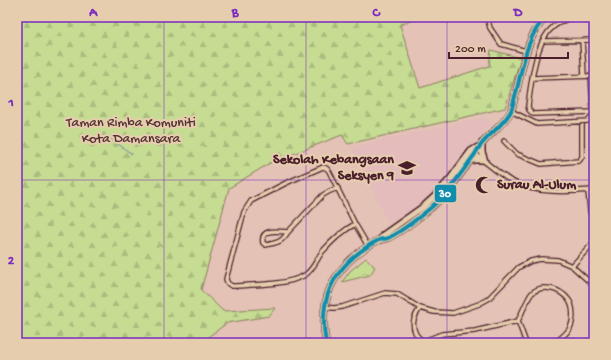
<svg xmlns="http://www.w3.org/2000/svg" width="611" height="360" viewBox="0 0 611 360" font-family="'Gochi Hand',sans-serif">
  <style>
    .built { fill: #e3bcbb }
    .forest { fill: url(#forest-firs); stroke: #887e5e }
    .park { fill: url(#park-crowns); stroke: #887e5e }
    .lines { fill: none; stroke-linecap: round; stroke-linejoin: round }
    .stream { stroke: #7886a4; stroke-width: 1 }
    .street-casing { stroke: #4a1f2b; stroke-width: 6 }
    .secondary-casing { stroke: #4a1f2b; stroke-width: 8 }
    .street { stroke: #e6cdae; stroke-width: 3.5 }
    .secondary { stroke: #e6cdae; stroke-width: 5 }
    .bus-1-casing { stroke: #e6cdae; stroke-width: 7 }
    .bus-1 { stroke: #0f8dad; stroke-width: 4 }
    .grid { fill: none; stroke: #7b2cbf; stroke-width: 1; stroke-opacity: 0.55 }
    .labels { text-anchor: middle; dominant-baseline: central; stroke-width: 4; stroke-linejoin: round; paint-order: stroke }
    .park-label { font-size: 14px; fill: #563235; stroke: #e6cdae }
    .poi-label { font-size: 14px; font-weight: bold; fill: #4a1f2b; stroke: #e6cdae; text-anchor: end }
    .line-badge { stroke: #e6cdae; stroke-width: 1.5 }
    .badge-label { font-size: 11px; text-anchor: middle; font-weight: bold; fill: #fff }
    .neatline { fill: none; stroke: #7b2cbf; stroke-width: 1.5 }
    .grid-label { font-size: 13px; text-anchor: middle; font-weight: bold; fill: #7b2cbf }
  </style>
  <defs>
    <pattern id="forest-firs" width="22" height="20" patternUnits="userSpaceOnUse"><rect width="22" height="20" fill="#c5dc92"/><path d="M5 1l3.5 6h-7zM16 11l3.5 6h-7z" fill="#abbc7e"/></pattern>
    <pattern id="park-crowns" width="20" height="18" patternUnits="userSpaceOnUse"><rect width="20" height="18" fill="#c5dc92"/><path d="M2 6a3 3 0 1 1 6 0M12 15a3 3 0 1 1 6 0" fill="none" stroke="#abbc7e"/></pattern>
  </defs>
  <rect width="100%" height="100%" fill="#e4c3b6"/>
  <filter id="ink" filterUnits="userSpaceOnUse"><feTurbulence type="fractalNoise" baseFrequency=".025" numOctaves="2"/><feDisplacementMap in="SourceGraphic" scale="8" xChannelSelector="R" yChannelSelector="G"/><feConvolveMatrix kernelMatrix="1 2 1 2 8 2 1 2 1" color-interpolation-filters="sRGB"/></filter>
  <g filter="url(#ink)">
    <path class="built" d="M 486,117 L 492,124 L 460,159 L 440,186 L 416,208 L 389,224 L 351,147 Z"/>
    <path class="forest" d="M 17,17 L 420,17 L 400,25 L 420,88 L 489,66 L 491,50 L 521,58 L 505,108 L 348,144 L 342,135 L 270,163 L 229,188 L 201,290 L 223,311 L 275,308 L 269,316 L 227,323 L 204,340 L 205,343 L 17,343 Z"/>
    <path class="park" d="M 366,258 L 375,267 L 370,275 L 342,282 L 350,271 Z"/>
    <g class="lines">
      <path class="stream" d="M 108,137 L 132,154"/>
      <g class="street-casing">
        <path id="street" d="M 487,17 L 490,28 L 501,44 L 526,51
          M 538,17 L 542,20
          M 571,17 C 565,20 557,23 552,28 C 535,43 531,84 528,106 L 529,110 L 533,114 L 594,112
          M 582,40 L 584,76
          M 542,41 L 594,40
          M 532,78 L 594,76
          M 511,111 L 537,124 L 588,121 L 592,117 L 593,112 L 591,76
          M 504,141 L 517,154 L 541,164 L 579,161 L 582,157 L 582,122
          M 474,153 C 486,162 498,173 511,181 C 536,194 567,192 594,190
          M 323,167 L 326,168 L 329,171 L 355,224 C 344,230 330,243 322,252 C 317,259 313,270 305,275 C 289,285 252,285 232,286 C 228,284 227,283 226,279 L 244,212 L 251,201 L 286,183 Z
          M 588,191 L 590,211 L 594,226
          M 355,224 L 368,246
          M 288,232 C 278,231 260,228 263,243 L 266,245 C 278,242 281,243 288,232 L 323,195 L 330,191 L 338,188
          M 572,266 L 594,242
          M 324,307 L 334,308 L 342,307 L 385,293 L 397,294 L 420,308 L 434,312 L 453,313 L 479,304 L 488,299 L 519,267 L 531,261 L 541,259 L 558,260 L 572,266 L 594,286
          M 420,308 C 415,316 411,322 415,332 C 417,337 419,339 424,341 L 442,334 L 475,331 L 518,321 C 521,315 528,297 532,293 C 542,284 559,288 568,299 C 574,306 574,320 570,328 C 567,333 561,338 557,341 L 542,342 L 532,343
          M 518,321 L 526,343"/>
      </g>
      <g class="secondary-casing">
        <path id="secondary" d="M 482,143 L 482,152 L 485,161
          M 468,162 L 474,160 L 483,160
          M 380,240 L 383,235 L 424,206 L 435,196 L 450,179 L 471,151 L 478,147
          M 326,343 C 318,300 332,270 368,246 C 371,244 375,242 379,240 C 382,239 385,239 388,238 C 402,231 416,220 428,210 C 447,195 461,173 475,154 C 483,137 502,128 511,111 C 513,106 514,99 516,93 C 522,70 527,32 547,17"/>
      </g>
      <use href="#street" class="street"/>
      <use href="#secondary" class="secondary"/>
      <g class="bus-1-casing">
        <path id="bus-1" d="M 326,343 C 318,300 332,270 368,246 C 371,244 375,242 379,240 C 382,239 385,239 388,238 C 402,231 416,220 428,210 C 447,195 461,173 475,154 C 483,137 502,128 511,111 C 513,106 514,99 516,93 C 522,70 527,32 547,17"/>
      </g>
      <use href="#bus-1" class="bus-1"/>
    </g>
  </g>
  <path class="grid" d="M 164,17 L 164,343M 306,17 L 306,343M 447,17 L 447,343M 17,180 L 594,180"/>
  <defs>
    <g id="school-bare" transform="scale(1.38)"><path d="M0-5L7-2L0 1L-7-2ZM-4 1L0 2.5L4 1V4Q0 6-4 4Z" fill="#4a1f2b" stroke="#e6cdae" stroke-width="2.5" paint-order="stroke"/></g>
    <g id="mosque-bare" transform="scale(1.38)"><path d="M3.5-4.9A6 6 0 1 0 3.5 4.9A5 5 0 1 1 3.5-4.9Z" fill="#4a1f2b" stroke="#e6cdae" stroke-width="2.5" paint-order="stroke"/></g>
  </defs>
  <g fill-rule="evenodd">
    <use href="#school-bare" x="407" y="168"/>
    <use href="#mosque-bare" x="484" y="185"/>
  </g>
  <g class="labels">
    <g class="park-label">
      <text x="131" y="123">Taman Rimba Komuniti<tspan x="131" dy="16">Kota Damansara</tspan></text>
    </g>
    <g class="poi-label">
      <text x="394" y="160">Sekolah Kebangsaan<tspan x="394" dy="16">Seksyen 9</tspan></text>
      <text x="497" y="185" text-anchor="start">Surau Al-Ulum</text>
    </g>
  </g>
  <rect class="line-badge" x="434" y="184" width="23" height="19" rx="4" fill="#0f8dad"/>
  <g class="badge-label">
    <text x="445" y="197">30</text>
  </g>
  <rect width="611" height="360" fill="none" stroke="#e6cdae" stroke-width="44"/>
  <path d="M449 52v6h119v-6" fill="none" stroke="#4a1f2b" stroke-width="2"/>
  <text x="455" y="52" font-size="12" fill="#4a1f2b" stroke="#e6cdae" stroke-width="3" paint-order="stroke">200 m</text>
  <rect x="22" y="22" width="567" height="316" class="neatline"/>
  <g class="grid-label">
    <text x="93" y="16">A</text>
    <text x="235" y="16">B</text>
    <text x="376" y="16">C</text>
    <text x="518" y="16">D</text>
    <text x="11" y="106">1</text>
    <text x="11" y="264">2</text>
  </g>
</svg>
